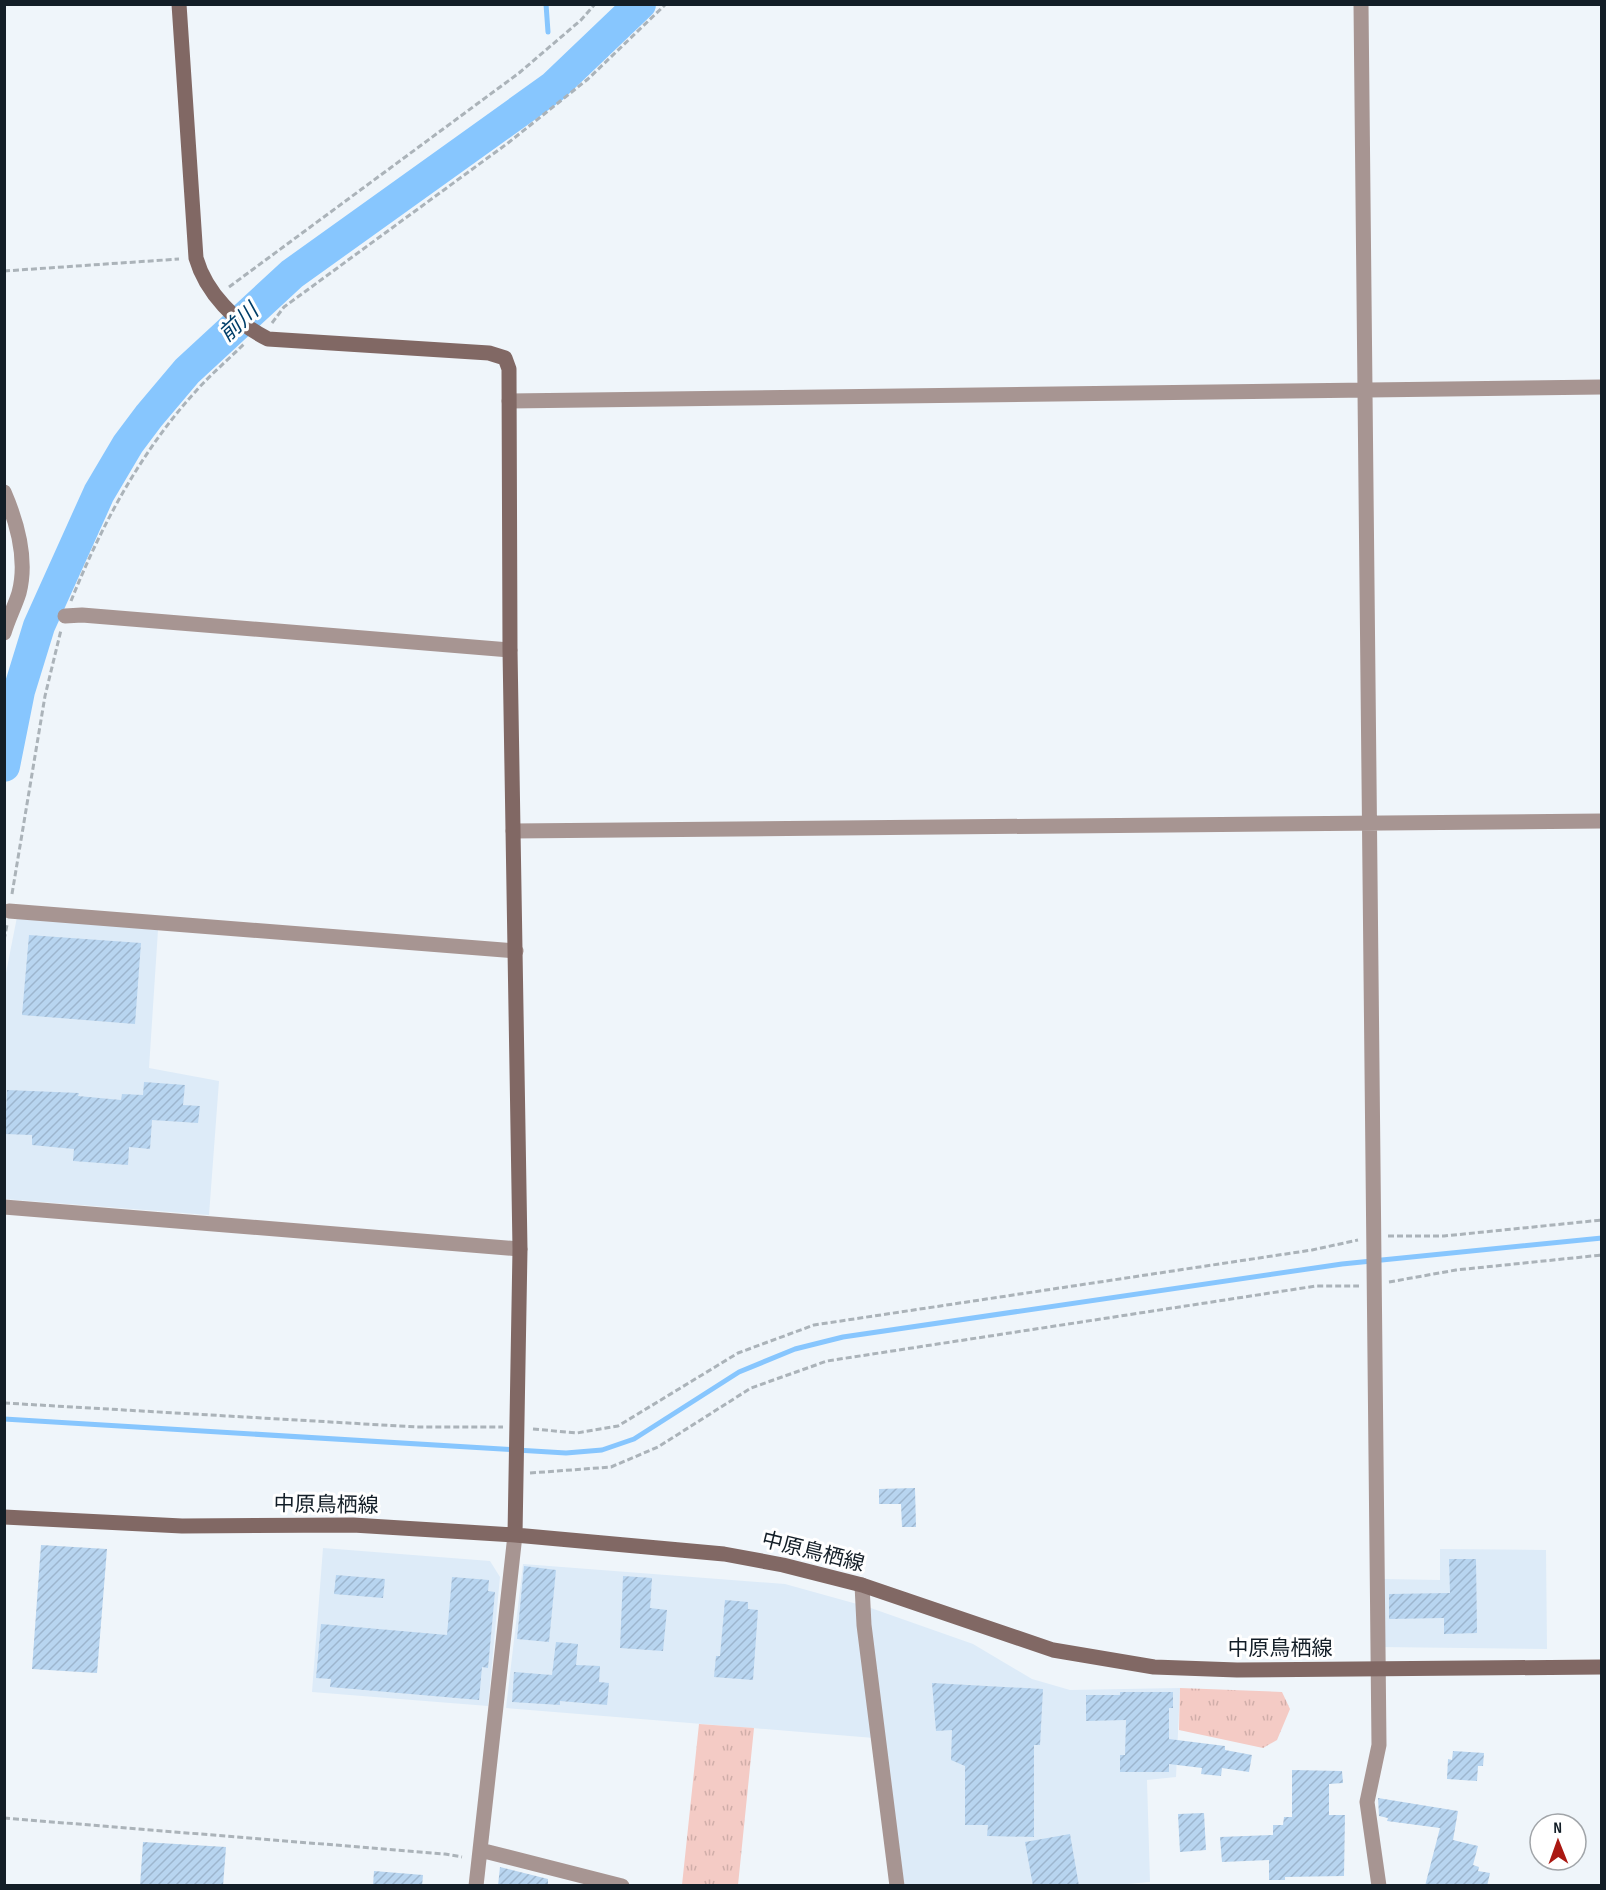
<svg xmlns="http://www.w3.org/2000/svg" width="1606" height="1890" viewBox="0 0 1606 1890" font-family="'Sofia Sans Condensed','Noto Sans JP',sans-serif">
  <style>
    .built { fill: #ddebf8 }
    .grass { fill: url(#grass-tufts) }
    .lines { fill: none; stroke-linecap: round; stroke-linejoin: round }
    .stream { stroke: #87c6fe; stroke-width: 5 }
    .river { stroke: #87c6fe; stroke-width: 32 }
    .building { fill: url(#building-hatch) }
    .path { stroke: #abb3b9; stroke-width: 3; stroke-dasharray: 6 3; stroke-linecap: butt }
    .street { stroke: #a79592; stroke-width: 15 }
    .secondary { stroke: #816864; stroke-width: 15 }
    .labels { text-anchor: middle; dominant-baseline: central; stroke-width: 6; stroke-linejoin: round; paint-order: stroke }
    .street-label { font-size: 21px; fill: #131e27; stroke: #fff }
    .water-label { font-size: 22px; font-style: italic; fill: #003e69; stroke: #fff }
  </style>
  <defs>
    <pattern id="grass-tufts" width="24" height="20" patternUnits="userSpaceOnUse" patternTransform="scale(1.5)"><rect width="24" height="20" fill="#f4cbc5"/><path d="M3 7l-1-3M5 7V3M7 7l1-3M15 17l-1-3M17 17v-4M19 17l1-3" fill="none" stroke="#d0aea9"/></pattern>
    <pattern id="building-hatch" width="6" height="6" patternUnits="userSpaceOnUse" patternTransform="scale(1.5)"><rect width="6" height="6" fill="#b8d5f0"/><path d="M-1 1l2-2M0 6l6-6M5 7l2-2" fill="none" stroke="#9db6ce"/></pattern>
  </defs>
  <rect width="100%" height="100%" fill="#eff5fa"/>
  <path class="built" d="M 17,917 L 158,930 L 149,1068 L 219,1081 L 209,1215 L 4,1199 L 4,983 Z
    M 323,1548 L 490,1561 L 500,1577 L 488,1706 L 312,1692 Z
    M 1440,1549 L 1546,1550 L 1547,1649 L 1381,1647 L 1382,1579 L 1440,1580 Z
    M 523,1564 L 785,1584 L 857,1604 L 874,1738 L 506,1708 Z
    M 868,1607 L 973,1644 L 1032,1679 L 1070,1690 L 1180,1688 L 1176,1777 L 1147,1780 L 1150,1882 L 1105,1886 L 904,1885 Z"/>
  <path class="grass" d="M 1180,1688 L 1282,1692 L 1290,1709 L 1277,1740 L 1263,1748 L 1179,1730 Z
    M 699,1724 L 754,1728 L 738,1885 L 682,1885 Z"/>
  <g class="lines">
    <path class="stream" d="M 546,4 L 548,32
      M 4,1419 L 566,1453 L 602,1450 L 634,1439 L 739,1372 L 795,1349 L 843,1337 L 1342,1264 L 1602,1238"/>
    <path class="river" d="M 4,766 L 19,691 L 39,626 L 99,493 L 128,444 L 149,416 L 187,371 L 292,274 L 553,87 L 640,4"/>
  </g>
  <path class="building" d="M 29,935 L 141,943 L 135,1024 L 22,1015 Z
    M 144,1082 L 185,1085 L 183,1105 L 200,1106 L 198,1123 L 152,1120 L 150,1149 L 129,1147 L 128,1165 L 73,1161 L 74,1149 L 32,1145 L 32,1135 L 5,1134 L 7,1090 L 79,1093 L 78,1096 L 121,1100 L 122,1094 L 143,1095 Z
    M 915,1488 L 916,1527 L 902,1527 L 901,1504 L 879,1504 L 879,1489 Z
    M 41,1545 L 107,1549 L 97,1673 L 32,1669 Z
    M 1449,1559 L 1476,1559 L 1477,1633 L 1444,1634 L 1444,1618 L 1389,1619 L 1389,1594 L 1450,1593 Z
    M 524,1566 L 556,1570 L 549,1642 L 517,1639 Z
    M 336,1575 L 385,1579 L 383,1598 L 334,1594 Z
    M 623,1576 L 652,1578 L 650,1608 L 667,1610 L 663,1651 L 620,1648 Z
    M 452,1577 L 489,1580 L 488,1591 L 495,1592 L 488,1668 L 482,1667 L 479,1700 L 330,1687 L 331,1679 L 316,1678 L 321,1624 L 447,1635 Z
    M 725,1600 L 748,1602 L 748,1609 L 758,1610 L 753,1680 L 714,1677 L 716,1656 L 720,1656 Z
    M 556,1642 L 578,1644 L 576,1665 L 600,1666 L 599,1682 L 609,1683 L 607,1705 L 560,1701 L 560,1705 L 512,1702 L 514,1672 L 552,1675 Z
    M 932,1683 L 1043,1689 L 1040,1745 L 1034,1745 L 1034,1837 L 987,1836 L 988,1825 L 965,1825 L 965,1766 L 951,1760 L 952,1730 L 936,1731 Z
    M 1120,1692 L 1173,1692 L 1173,1708 L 1169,1708 L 1169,1739 L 1225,1746 L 1225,1750 L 1252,1755 L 1249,1772 L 1222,1768 L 1221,1776 L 1201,1774 L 1202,1768 L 1169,1764 L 1169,1772 L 1120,1772 L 1120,1755 L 1125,1755 L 1126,1720 L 1086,1721 L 1086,1695 L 1120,1695 Z
    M 1453,1751 L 1484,1753 L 1483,1766 L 1478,1766 L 1477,1781 L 1447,1779 L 1448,1759 L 1452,1760 Z
    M 1292,1770 L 1342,1771 L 1343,1783 L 1329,1784 L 1329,1815 L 1345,1815 L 1344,1876 L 1285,1877 L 1285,1880 L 1269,1880 L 1269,1860 L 1222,1862 L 1220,1837 L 1273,1835 L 1273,1825 L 1283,1825 L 1284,1817 L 1292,1817 Z
    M 1378,1798 L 1458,1811 L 1453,1840 L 1478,1846 L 1473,1865 L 1479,1867 L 1478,1871 L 1490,1873 L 1487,1886 L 1425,1886 L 1440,1828 L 1387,1821 L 1388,1818 L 1379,1816 Z
    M 1204,1813 L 1206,1850 L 1180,1852 L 1178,1814 Z
    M 1070,1834 L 1079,1886 L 1033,1886 L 1025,1842 Z
    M 143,1842 L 226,1847 L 223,1886 L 140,1886 Z
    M 500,1867 L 548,1879 L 548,1886 L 498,1886 Z
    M 374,1871 L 423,1875 L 422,1886 L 373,1886 Z"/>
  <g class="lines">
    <path class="path" d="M 4,271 L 179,259
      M 229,287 L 519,73 L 581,20 L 595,4
      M 272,323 L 284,307 L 508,143 L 588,79 L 666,4
      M 71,601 C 101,526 141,451 196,391 C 211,374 229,359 245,343
      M 12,894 L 45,696 L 61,630
      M 4,940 L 7,925
      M 1388,1236 L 1444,1236 L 1602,1220
      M 1389,1282 L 1456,1270 L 1602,1255
      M 4,1403 L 417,1427 L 503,1427
      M 533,1429 L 577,1433 L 618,1426 L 738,1353 L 814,1325 L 1312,1250 L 1358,1240
      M 530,1473 L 611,1467 L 658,1447 L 751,1388 L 827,1361 L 1316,1286 L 1359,1286
      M 4,1818 L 445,1854 L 462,1857"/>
    <path class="street" d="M 1361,4 L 1379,1745 L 1367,1802 L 1379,1886
      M 509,401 L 1602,387
      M 4,492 C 17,522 28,559 19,593 C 15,606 8,619 4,633
      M 65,616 L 82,615 L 510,650
      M 513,831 L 1602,821
      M 9,911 L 516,951
      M 4,1207 L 520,1249
      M 862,1585 L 864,1625 L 897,1886
      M 480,1850 L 622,1886
      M 476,1886 L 515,1535"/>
    <path class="secondary" d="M 179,4 L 196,258 C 206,293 236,323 268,339 L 489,353 L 505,358 L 509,369 L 510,650 L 520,1249 L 515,1535
      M 4,1517 L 182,1526 L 353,1525 L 515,1535 L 724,1554 L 783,1565 L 862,1585 L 1053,1650 L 1154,1667 L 1237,1670 L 1602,1667"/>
  </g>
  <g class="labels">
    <g class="street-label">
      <text transform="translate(326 1505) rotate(1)">中原鳥栖線</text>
      <text transform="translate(813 1552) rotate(14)">中原鳥栖線</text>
      <text x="1280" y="1648">中原鳥栖線</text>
    </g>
    <g class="water-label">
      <text transform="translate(239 323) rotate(-43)">前川</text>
    </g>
  </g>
  <rect width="1606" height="1890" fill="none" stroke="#131e27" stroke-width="12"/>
  <g transform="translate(1558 1842) rotate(359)"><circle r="28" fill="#ffffff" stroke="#a1a5a9" stroke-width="1.5"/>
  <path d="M0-4.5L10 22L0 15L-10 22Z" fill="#aa1812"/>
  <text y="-9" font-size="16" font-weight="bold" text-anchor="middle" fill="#131e27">N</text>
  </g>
</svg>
